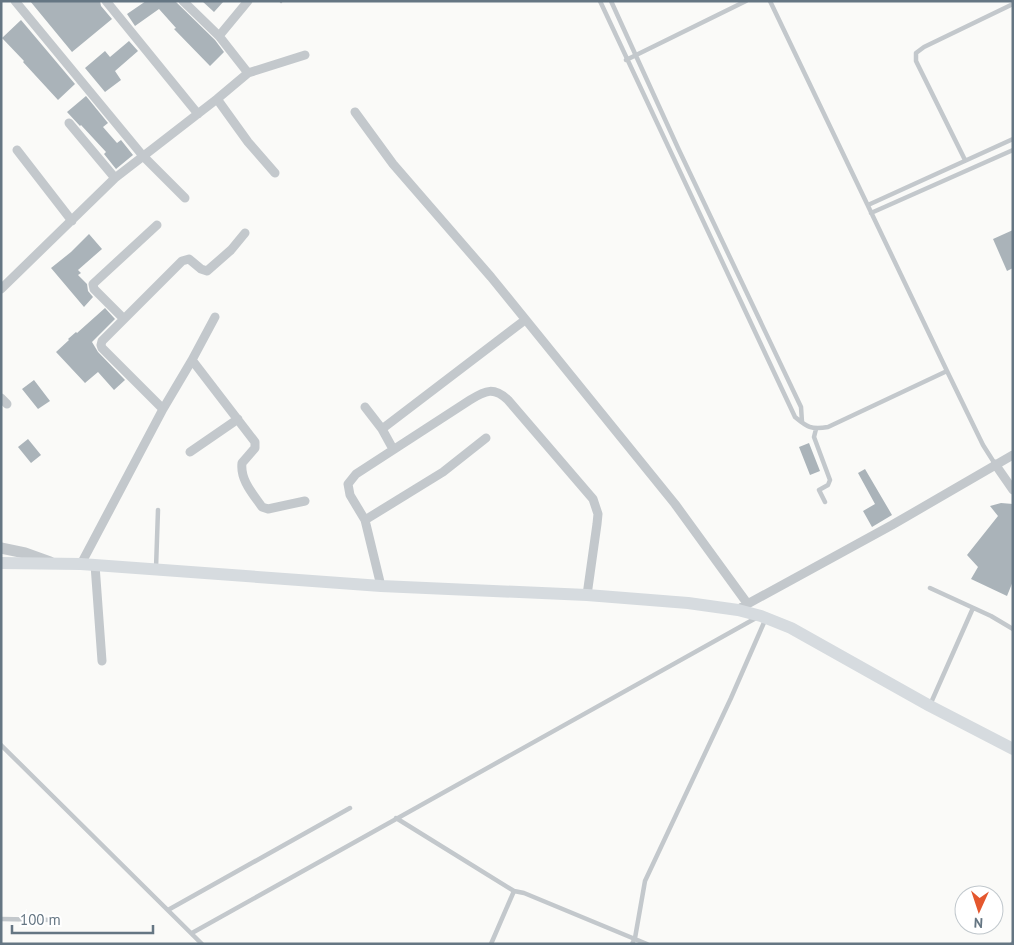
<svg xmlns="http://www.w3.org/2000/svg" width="1014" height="945" viewBox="0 0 1014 945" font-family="'PT Sans',sans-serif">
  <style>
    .building { fill: #aab3b9 }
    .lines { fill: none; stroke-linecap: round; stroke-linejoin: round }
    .path { stroke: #bbbfc2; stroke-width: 2; stroke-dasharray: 2.5 2.5; stroke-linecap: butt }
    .service { stroke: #c3c8cc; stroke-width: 4.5 }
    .minor { stroke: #c3c8cc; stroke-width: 9 }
    .tertiary { stroke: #c3c8cc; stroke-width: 11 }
    .secondary { stroke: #d6dbdf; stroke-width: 12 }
  </style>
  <rect width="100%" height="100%" fill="#fafaf8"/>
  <path class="building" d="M 30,1 L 100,1 L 101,6 L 112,19 L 72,52 Z
    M 146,1 L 175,1 L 215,40 L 224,52 L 210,66 L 174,29 L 176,28 L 159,9 L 135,26 L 127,14 Z
    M 202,1 L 224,1 L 214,12 Z
    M 21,20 L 75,84 L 58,100 L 23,62 L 24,61 L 2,38 Z
    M 129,41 L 138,51 L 115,71 L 121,80 L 105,92 L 85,68 L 105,51 L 110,57 Z
    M 86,96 L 108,123 L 103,127 L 117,143 L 121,140 L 133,155 L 116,169 L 104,154 L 106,152 L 81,125 L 80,126 L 67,112 Z
    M 1013,230 L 1013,268 L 1007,271 L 993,239 Z
    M 89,234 L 102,249 L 78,270 L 81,273 L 78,275 L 87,284 L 88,291 L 93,297 L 84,307 L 51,268 L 71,252 Z
    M 105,308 L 115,319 L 92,342 L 98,352 L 125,380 L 114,390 L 98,372 L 85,383 L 56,352 L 69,340 L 68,339 L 76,332 L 77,333 Z
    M 34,380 L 50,401 L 38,409 L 22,389 Z
    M 28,439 L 41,455 L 31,463 L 18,447 Z
    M 809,443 L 820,471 L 810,475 L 799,447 Z
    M 865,469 L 892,515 L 872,527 L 863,511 L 875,504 L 858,473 Z
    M 1001,503 L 1013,504 L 1013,581 L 1007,596 L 971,579 L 978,567 L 967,555 L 998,516 L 990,506 Z"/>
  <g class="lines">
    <path class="path" d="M 280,1 L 282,3"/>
    <path class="service" d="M 600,1 L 795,417 C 807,427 811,430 828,427 L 947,371
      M 611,1 L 678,148 L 801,407 L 802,422
      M 770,1 L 947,371 L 983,445 L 995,464
      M 626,60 L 746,1
      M 965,160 L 916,61 L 916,53 L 924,47 L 1013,4
      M 868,205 L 1013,139
      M 871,213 L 1013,150
      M 816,429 L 814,437 L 830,480 L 828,485 L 819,490 L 825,502
      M 156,568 L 158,510
      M 930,588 L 991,616 L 1013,629
      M 930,705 L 973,608
      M 1,745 L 202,944
      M 396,818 L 514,891
      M 168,910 L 350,808
      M 1,919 L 55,920
      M 192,933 L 756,618
      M 491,944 L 514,891 L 524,893 L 647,944
      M 632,944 L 635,938 L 645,881 L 731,698 L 766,618
      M 1012,944 L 1013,943"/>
    <path class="minor" d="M 15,1 L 143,156 L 185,198
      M 106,1 L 198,114
      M 183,1 L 219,36 L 248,73
      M 219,36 L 248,1
      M 217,99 L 248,142 L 275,173
      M 355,112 L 393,164 L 491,277 L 675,504 L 747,603
      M 69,123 L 115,178
      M 17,150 L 72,221
      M 1,289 L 115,178 L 217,99 L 248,73 L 305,55
      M 124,319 L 94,289 L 93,284 L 157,225
      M 192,360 L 255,442 L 255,448 L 242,463 C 240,480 253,494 262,507 L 268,509 L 305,501
      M 1,398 L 7,404
      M 365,407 L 382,429 L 393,449
      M 163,409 L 102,348 L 101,345 L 102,341 L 182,261 L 189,259 L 201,269 L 207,271 L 231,250 L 245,233
      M 382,429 L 525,320
      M 190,452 L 238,419
      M 995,464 L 1013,490
      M 365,520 L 443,472 L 486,438
      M 81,564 L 163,409 L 192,360 L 215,317
      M 95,565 L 102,661
      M 381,586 L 365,520 L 350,495 L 348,484 L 356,474 L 470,400 C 486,390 494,387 508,400 L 593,499 L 598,514 L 597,524 L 587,595
      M 742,607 L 892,525 L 1013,455"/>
    <path class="tertiary" d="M 1,548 L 25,553 L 50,562"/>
    <path class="secondary" d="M 1,563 L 81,564 L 381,586 L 587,595 L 688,603 L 738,610 L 761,616 L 791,628 L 930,706 L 1013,749"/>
  </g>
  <rect width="1014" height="945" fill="none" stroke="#657683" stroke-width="5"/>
  <g transform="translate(979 910) rotate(183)"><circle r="24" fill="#ffffff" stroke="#c1c8cd"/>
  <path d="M0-4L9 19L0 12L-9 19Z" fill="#e4572e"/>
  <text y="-8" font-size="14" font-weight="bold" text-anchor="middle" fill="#657683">N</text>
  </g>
  <path d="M12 925v8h141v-8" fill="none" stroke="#657683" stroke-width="2.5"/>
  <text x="20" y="925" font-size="15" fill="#657683" stroke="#ffffff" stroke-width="4" paint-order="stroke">100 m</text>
</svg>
